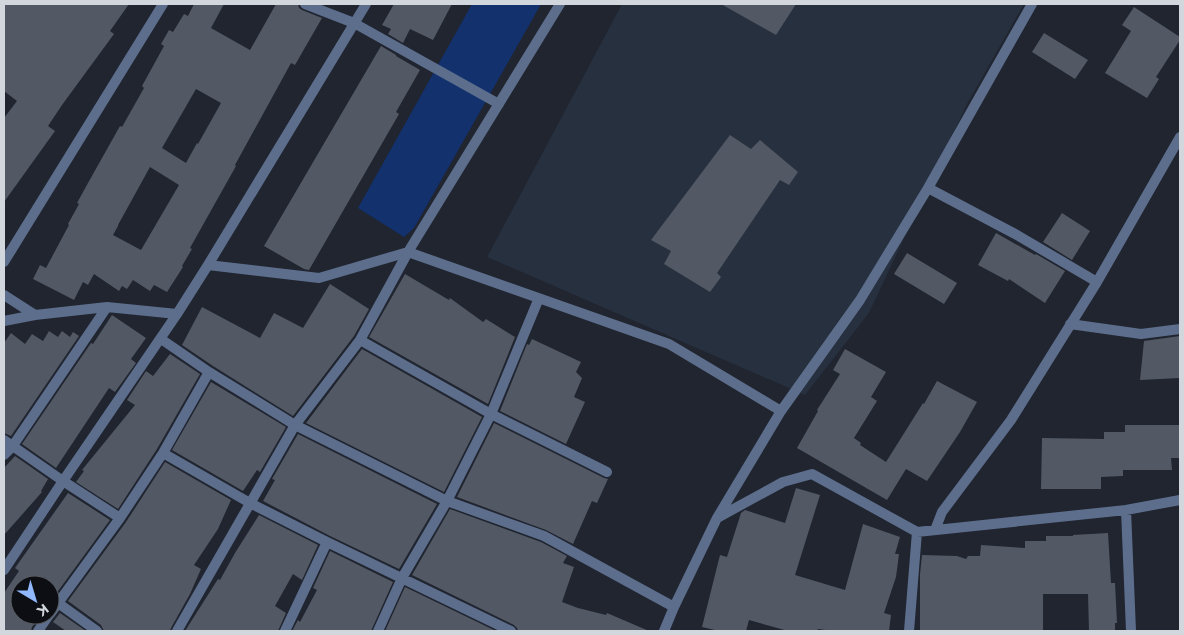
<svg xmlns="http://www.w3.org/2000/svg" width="1184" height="635" viewBox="0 0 1184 635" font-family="Montserrat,sans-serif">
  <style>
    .built { fill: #27303f }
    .green { fill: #12316d }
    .building { fill: #525964; fill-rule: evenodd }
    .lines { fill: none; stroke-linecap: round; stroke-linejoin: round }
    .minor { stroke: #5d6e8c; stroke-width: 10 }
  </style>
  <rect width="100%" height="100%" fill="#202530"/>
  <path class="built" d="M 622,4 L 1024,4 L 967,104 L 869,313 L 805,395 L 487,257 Z"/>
  <path class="green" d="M 472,4 L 541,4 L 414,228 L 404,237 L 358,208 Z"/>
  <path class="building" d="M 4,4 L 129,4 L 110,31 L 114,34 L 62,105 L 48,126 L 55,131 L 4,202 L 4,118 L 17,101 L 4,91 Z
    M 194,4 L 224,4 L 211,28 L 250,50 L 276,4 L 298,4 L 299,8 L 302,10 L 322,18 L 295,65 L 291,63 L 235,165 L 236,166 L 190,248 L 192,249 L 182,266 L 183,267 L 167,292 L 154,285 L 150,291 L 133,280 L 127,289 L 122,286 L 119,291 L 94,274 L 88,285 L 83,282 L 74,300 L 33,279 L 40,265 L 46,268 L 69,225 L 68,224 L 79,204 L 77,203 L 88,183 L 120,126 L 122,127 L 144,88 L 142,86 L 164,46 L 161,44 L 169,30 L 173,32 L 184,14 L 188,16 ZM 196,89 L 221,103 L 198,144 L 197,143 L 186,163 L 162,148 ZM 150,167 L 179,185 L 141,250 L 113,235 L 118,226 L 118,225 Z
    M 394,4 L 452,4 L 433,40 L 410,29 L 403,43 L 388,34 L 391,29 L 382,25 Z
    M 721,4 L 796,4 L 776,35 Z
    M 1134,7 L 1180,37 L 1180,40 L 1156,77 L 1159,79 L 1147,98 L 1105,73 L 1131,31 L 1122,25 Z
    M 1044,33 L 1088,60 L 1075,79 L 1032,52 Z
    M 381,46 L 396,55 L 396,56 L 420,70 L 396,112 L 399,114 L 309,270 L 304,269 L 264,246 Z
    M 730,135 L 751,149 L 760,140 L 798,172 L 789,185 L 780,180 L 717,273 L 721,277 L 710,292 L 664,264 L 671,251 L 651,240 Z
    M 1062,213 L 1090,231 L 1072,260 L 1043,242 Z
    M 996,233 L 1035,255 L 1036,254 L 1065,271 L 1045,303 L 1009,279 L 1008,281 L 978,265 Z
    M 907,253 L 957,283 L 944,304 L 894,274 Z
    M 405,274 L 449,300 L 450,298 L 483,322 L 486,319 L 515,337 L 488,404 L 369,337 Z
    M 330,284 L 369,309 L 354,336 L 293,416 L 213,366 L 182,345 L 202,307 L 260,338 L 274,313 L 303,328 Z
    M 112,315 L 146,338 L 131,359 L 136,363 L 115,392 L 109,388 L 56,468 L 22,444 L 91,343 L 93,344 Z
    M 49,331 L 58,337 L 62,331 L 70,337 L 73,332 L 79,336 L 11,436 L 4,433 L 4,343 L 11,333 L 25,344 L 32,334 L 43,341 Z
    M 1180,336 L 1180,378 L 1140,380 L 1144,341 Z
    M 532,339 L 581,362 L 576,372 L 582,378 L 574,397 L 585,402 L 566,444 L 500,411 L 527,344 L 529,345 Z
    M 362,349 L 482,417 L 444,492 L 306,423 Z
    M 845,349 L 886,372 L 871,397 L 877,401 L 854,438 L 861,443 L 860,445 L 886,462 L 923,403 L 924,404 L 937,381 L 977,402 L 960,432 L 927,481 L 906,469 L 887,500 L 797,448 L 818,411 L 817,410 L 840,374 L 833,370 Z
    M 170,354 L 200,374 L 157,449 L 118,509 L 76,482 L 84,471 L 82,470 L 135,405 L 127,400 L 146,371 L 153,376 Z
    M 211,382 L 286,427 L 260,472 L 257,470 L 243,491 L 172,450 Z
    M 494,423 L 604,478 L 608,479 L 597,503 L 592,501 L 573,544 L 546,530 L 457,497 Z
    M 1125,425 L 1180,425 L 1180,458 L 1171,458 L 1172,470 L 1123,470 L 1123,476 L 1101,477 L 1101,489 L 1041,489 L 1042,438 L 1104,439 L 1104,432 L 1125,432 Z
    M 298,434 L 437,504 L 399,569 L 330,536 L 263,501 L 275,480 L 272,479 Z
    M 15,456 L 48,479 L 41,491 L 42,492 L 4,535 L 4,468 Z
    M 165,462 L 231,500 L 218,529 L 194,565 L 201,569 L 190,594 L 171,628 L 170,631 L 104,631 L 101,625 L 68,601 L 126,522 Z
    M 796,488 L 820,495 L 795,575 L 845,590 L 863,524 L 900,537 L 895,554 L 899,554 L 896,577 L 884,613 L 891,615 L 889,631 L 833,631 L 818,629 L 817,631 L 788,631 L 749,620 L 746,631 L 719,631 L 702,627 L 720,555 L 727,557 L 741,513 L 745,510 L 785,523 Z
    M 68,493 L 110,520 L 50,602 L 50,585 L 20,585 L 20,615 L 30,615 L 37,620 L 32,627 L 31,631 L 4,631 L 4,593 L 19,571 L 15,568 Z
    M 450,509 L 541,542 L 567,556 L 563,563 L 574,567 L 562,602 L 578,608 L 606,615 L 607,613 L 649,631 L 518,631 L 517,628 L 514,625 L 412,575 Z
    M 259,515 L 318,545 L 302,580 L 293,574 L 275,606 L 286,613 L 278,631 L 185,631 L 218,579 L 220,580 L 235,553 Z
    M 1108,533 L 1111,583 L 1115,583 L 1117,623 L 1115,623 L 1115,631 L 1089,631 L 1088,594 L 1043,594 L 1043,631 L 920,631 L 920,574 L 922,555 L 957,556 L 966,559 L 968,556 L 980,556 L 981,545 L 1025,548 L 1025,541 L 1046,541 L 1046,536 L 1073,536 L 1073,535 Z
    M 330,551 L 393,582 L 371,631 L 292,631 L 298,620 L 300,622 L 317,590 L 313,588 Z
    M 405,587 L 496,631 L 385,631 Z
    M 60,613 L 86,631 L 66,631 L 53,622 Z"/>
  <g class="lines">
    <path class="minor" d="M 305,4 L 354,23 L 499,104
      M 928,188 L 1017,235 L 1097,282
      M 4,262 L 163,4
      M 208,265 L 319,278 L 408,252 L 669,344 L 781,411
      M 4,295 L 35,315
      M 4,321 L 35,315 L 107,307 L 177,314
      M 1070,324 L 1141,334 L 1180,329
      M 161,339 L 209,372 L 295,425 L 447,501 L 544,536 L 674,607
      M 360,340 L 491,414 L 607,472
      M 4,440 L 63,481 L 120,518
      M 163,453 L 250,503 L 327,542 L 511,631
      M 4,455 L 12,447 L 107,307
      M 1126,510 L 1131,631
      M 717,518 L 783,482 L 812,474 L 917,532 L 1126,510 L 1180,500
      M 935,530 L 942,512 L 1011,420 L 1097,282 L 1180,137
      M 4,570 L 63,481 L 177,314 L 208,265 L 366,4
      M 58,603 L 97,631
      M 50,614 L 120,518 L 163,453 L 209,372
      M 38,631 L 49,615
      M 177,631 L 295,425 L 360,340 L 408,252 L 560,4
      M 285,631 L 327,542
      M 378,631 L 402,578 L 447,501 L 491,414 L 539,298
      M 664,631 L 674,607 L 717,518 L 781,411 L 860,300 L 928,188 L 1032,4
      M 909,631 L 917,532"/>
  </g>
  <rect width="1184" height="635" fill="none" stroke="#d2d6dd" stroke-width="10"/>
  <g transform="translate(35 600) rotate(142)"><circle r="24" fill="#0c0e13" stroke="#5b5e64"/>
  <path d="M0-4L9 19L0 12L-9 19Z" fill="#91b8fd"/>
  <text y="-8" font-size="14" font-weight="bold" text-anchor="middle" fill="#d2d6dd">K</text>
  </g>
</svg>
